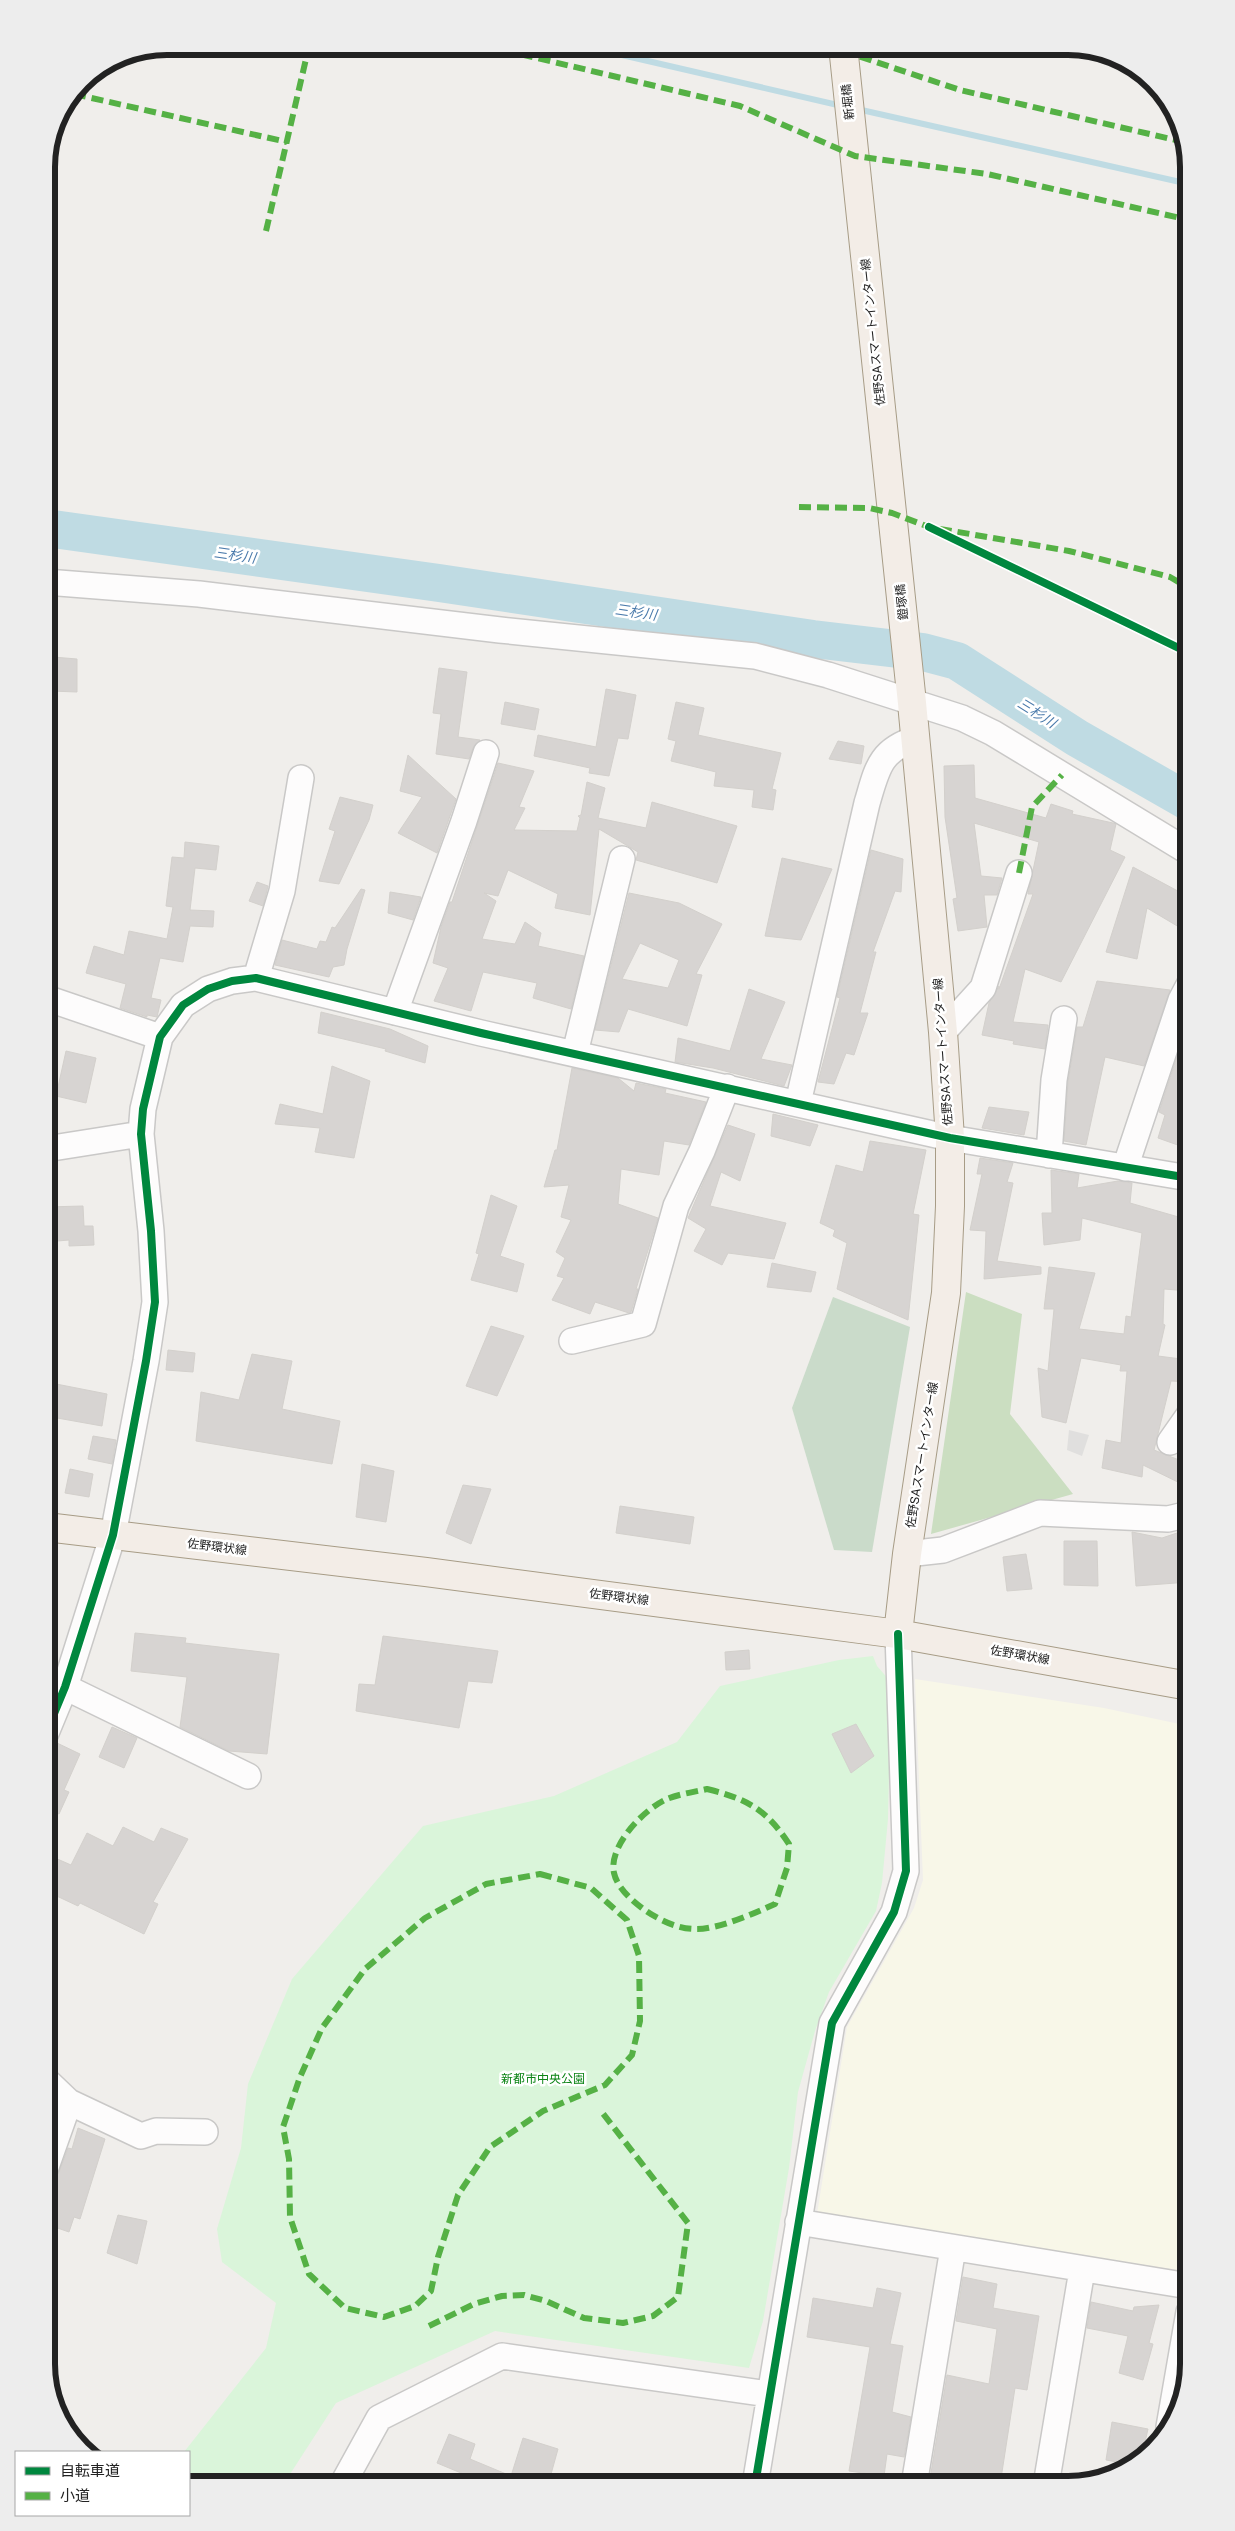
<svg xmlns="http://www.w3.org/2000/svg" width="1235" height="2531" viewBox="0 0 1235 2531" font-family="'Public Sans','Noto Sans JP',sans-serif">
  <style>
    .education { fill: #f8f7e8 }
    .forest { fill: #cbdec1 }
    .cemetery { fill: #cadbca }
    .park { fill: #daf5da }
    .parking { fill: #e0dfde }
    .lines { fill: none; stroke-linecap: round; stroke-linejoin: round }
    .stream { stroke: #bfdbe3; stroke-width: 6 }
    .river { stroke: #bfdbe3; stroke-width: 38 }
    .building { fill: #d7d4d2; stroke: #d3d0cc; fill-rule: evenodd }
    .minor-casing { stroke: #c9c8c7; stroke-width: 28 }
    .major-casing { stroke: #a79c86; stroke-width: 30 }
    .minor { stroke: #fdfcfc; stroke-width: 25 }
    .major { stroke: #f3ede7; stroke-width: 28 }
    .quiet { stroke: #55b145; stroke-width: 6; stroke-dasharray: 12 6; stroke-linecap: butt }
    .cycleway-casing { stroke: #fff; stroke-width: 11 }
    .cycleway { stroke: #00873e; stroke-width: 8 }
    .labels { text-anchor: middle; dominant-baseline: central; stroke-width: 5; stroke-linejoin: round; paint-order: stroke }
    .street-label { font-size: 12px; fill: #222; stroke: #fff }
    .park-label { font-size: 12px; fill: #0c8416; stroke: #fff }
    .water-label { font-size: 14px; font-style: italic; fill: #4a7aab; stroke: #fff }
    .rim { fill: none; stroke: #222; stroke-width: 6 }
  </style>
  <rect width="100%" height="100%" fill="#f0eeeb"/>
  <path class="education" d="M 915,1679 L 1104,1708 L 1189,1726 L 1189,2272 L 817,2214 L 847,2027 L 914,1908 L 923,1880 Z"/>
  <path class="forest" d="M 966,1292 L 1022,1314 L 1010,1414 L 1073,1494 L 931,1534 Z"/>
  <path class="cemetery" d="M 833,1297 L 910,1327 L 872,1552 L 834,1550 L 792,1408 Z"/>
  <path class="park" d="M 873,1656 L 877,1666 L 891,1682 L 888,1819 L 882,1883 L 876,1911 L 829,1992 L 815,2031 L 798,2092 L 789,2168 L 763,2321 L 749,2368 L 495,2331 L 336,2403 L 283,2485 L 196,2485 L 189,2478 L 189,2452 L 184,2452 L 266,2348 L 276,2303 L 222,2262 L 217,2229 L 241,2148 L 248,2084 L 292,1979 L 423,1826 L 554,1796 L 677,1742 L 720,1686 L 839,1660 Z"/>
  <path class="parking" d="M 1069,1430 L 1089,1435 L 1082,1456 L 1067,1450 Z"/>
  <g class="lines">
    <path class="stream" d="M 583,46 L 842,106
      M 857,109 L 1189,184"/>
    <path class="river" d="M 46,528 L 439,583 L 813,639 L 923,652 L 957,661 L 1077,738 L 1189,802"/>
  </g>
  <path class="building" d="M 53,657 L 77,659 L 77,692 L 51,691 Z
    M 439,668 L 467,672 L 458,737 L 480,740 L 473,748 L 469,759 L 436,754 L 441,714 L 433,713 Z
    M 606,689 L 636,695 L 628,739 L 618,738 L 609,776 L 589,773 L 590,768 L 534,756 L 538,735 L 596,747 Z
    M 505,702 L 539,709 L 535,730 L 501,724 Z
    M 676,702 L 704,708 L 698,735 L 781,753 L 772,789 L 776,790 L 773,810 L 752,807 L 754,790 L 714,786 L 716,772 L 671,761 L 676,741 L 668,739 Z
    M 838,741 L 864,746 L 861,764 L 829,759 Z
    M 408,755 L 456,799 L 437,853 L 398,833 L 422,797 L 400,791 Z
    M 498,763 L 534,771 L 519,807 L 525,808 L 514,830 L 577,831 L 580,818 L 578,816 L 581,815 L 587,782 L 605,788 L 598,818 L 646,828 L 652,802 L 737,826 L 717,883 L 636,860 L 638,852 L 599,829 L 590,915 L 555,908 L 558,894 L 508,870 L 498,896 L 484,893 L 496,901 L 482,939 L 515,944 L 525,922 L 541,933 L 538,946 L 584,956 L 571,1009 L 533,998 L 537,983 L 483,972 L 471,1011 L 434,1001 L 448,968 L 433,963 L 441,927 L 450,902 L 452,902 Z
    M 974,765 L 975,798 L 1046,818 L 1051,804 L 1073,811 L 1072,814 L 1113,823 L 1116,824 L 1110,850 L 1125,857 L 1061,982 L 1025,969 L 1013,1022 L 1048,1025 L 1045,1049 L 1013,1044 L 1014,1041 L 982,1035 L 989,1003 L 999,986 L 999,989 L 1033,894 L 1028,894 L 1039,842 L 974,823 L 981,876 L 1002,878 L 997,895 L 984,895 L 987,927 L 958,931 L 953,899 L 957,898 L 945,817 L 944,766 Z
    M 340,797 L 373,805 L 369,820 L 339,884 L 319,881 L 335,831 L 329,829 Z
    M 185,842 L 219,846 L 216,870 L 195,868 L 190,910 L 214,911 L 213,927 L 190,926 L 183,962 L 160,958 L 151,998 L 161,1000 L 157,1017 L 147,1015 L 147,1017 L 120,1008 L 126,984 L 86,973 L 94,946 L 124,955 L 129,931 L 167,939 L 173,907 L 166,906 L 172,857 L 184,858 Z
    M 871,850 L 903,859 L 901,892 L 895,891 L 873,952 L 876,952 L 860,1013 L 868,1013 L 854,1055 L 846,1053 L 834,1084 L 818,1082 L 840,998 L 837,997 Z
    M 782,858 L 832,869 L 801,940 L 765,936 Z
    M 1133,867 L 1189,897 L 1189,933 L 1147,908 L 1137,959 L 1106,952 Z
    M 257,882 L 268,886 L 263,906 L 249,901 Z
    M 361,889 L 365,890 L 347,949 L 344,965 L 333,967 L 329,977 L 275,965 L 282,940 L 317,949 L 320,941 L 326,942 L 332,927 L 335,928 Z
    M 390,892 L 421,897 L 413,920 L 388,913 Z
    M 629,893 L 679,903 L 722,924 L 696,974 L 702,975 L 687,1026 L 628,1009 L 619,1032 L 595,1030 ZM 640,943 L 679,960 L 668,988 L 622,979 Z
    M 1097,981 L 1170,990 L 1144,1066 L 1105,1057 L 1086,1145 L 1064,1141 L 1068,1082 L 1077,1027 L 1083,1027 Z
    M 749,989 L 785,1002 L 761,1059 L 792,1065 L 784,1086 L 713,1068 L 675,1062 L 678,1038 L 730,1051 Z
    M 321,1012 L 390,1029 L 428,1046 L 425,1063 L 385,1051 L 386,1049 L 318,1033 Z
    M 1187,1026 L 1189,1027 L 1189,1149 L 1158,1138 L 1165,1115 L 1159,1112 Z
    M 66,1051 L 96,1058 L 86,1103 L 56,1096 Z
    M 332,1066 L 370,1081 L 354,1158 L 315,1152 L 320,1128 L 275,1124 L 280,1104 L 323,1114 Z
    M 572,1068 L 618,1078 L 634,1091 L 636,1083 L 666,1089 L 665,1093 L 706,1102 L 689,1145 L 664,1141 L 659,1175 L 621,1169 L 618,1204 L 658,1218 L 636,1289 L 638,1289 L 631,1312 L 629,1313 L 595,1302 L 590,1314 L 552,1300 L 564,1278 L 557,1276 L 565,1258 L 556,1252 L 571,1220 L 561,1217 L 569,1185 L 544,1187 L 555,1150 L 557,1150 Z
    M 989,1107 L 1029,1112 L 1024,1135 L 982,1128 Z
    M 773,1114 L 818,1125 L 810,1146 L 771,1136 Z
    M 728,1125 L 755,1134 L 740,1181 L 721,1172 L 710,1206 L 786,1223 L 774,1259 L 728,1253 L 722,1265 L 694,1251 L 706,1229 L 688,1218 Z
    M 870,1141 L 926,1150 L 913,1214 L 919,1215 L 908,1320 L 837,1289 L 847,1243 L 833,1236 L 835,1230 L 820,1223 L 836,1165 L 863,1172 Z
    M 980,1158 L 1013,1163 L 1007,1182 L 1013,1183 L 997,1261 L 1041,1267 L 1041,1274 L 984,1279 L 986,1231 L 970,1230 L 982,1174 L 977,1174 Z
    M 1051,1170 L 1079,1174 L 1077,1188 L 1118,1181 L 1132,1183 L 1130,1203 L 1189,1220 L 1189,1291 L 1164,1289 L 1163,1324 L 1165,1325 L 1158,1356 L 1189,1360 L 1189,1382 L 1171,1381 L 1154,1450 L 1189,1464 L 1186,1486 L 1143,1465 L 1142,1477 L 1102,1468 L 1106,1440 L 1121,1443 L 1127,1371 L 1120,1371 L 1121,1365 L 1081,1358 L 1066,1423 L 1042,1417 L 1038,1368 L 1048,1371 L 1054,1309 L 1044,1309 L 1049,1267 L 1095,1273 L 1079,1329 L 1124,1334 L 1126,1316 L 1131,1317 L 1142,1233 L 1082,1218 L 1080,1240 L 1044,1245 L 1042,1213 L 1052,1213 Z
    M 491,1195 L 517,1206 L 500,1256 L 524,1264 L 517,1292 L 471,1280 L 479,1254 L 476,1253 Z
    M 83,1206 L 84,1226 L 93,1226 L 94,1245 L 69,1246 L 69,1240 L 46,1242 L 46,1207 Z
    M 772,1263 L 816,1272 L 811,1292 L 767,1287 Z
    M 491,1326 L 524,1336 L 497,1396 L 466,1386 Z
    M 168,1350 L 195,1353 L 193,1372 L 166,1370 Z
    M 252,1354 L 292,1361 L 282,1409 L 340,1421 L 332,1464 L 196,1441 L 201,1392 L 239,1400 Z
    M 46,1382 L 107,1394 L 102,1426 L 46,1416 Z
    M 93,1436 L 116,1440 L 112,1464 L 88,1459 Z
    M 362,1464 L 394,1471 L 386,1522 L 356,1517 Z
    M 70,1469 L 93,1474 L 89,1497 L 65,1493 Z
    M 463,1485 L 491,1489 L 471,1544 L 446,1533 Z
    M 620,1506 L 694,1517 L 690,1544 L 616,1533 Z
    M 1189,1529 L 1189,1582 L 1136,1586 L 1132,1532 L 1162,1538 Z
    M 1064,1541 L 1097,1541 L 1098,1586 L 1064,1585 Z
    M 1026,1554 L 1032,1589 L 1007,1591 L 1003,1557 Z
    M 135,1633 L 186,1638 L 185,1643 L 279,1654 L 267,1754 L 229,1751 L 180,1727 L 187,1677 L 131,1671 Z
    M 383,1636 L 498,1651 L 492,1683 L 468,1681 L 459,1728 L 356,1711 L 359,1684 L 375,1685 Z
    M 749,1650 L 750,1669 L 726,1670 L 725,1652 Z
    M 856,1724 L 874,1756 L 851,1773 L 832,1734 Z
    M 112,1727 L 137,1738 L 124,1768 L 99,1757 Z
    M 57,1743 L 80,1754 L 64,1790 L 69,1792 L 59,1814 L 54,1812 L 46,1828 L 46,1765 Z
    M 123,1827 L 154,1842 L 161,1828 L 188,1839 L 153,1902 L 158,1904 L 144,1934 L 80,1903 L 78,1906 L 46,1891 L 46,1854 L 71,1865 L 87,1833 L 113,1846 Z
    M 78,2128 L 105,2139 L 80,2219 L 74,2217 L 69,2232 L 46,2224 L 46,2181 L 55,2178 L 59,2172 L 68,2148 L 72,2149 Z
    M 118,2215 L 147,2221 L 137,2264 L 107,2253 Z
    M 963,2277 L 997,2284 L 993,2308 L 1039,2316 L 1027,2390 L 1015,2388 L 1000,2485 L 929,2485 L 947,2375 L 989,2384 L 997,2329 L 956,2321 Z
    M 877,2288 L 901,2293 L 890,2344 L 903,2346 L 892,2412 L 911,2417 L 904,2457 L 887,2454 L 884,2476 L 849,2471 L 870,2347 L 807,2337 L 813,2298 L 873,2308 Z
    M 1091,2302 L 1133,2311 L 1134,2307 L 1159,2305 L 1149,2343 L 1153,2344 L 1143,2380 L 1119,2373 L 1128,2336 L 1087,2328 Z
    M 1112,2422 L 1148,2429 L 1143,2451 L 1128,2464 L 1106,2460 Z
    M 449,2434 L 475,2444 L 470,2459 L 511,2476 L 523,2438 L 558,2449 L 548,2485 L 490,2485 L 437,2463 Z"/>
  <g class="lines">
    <g class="minor-casing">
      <path id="minor" d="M 46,582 L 199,594 L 500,630 L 755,656 L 828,675 L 962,718 L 993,733 L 1189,852
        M 256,978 L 282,891 L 301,778
        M 46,998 L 160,1037
        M 395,1012 L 464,821 L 486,753
        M 943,1032 L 983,988 L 1019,873
        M 575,1053 L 622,859
        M 798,1103 L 867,803 C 877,770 879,750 916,739
        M 46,1149 L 141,1134
        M 1049,1155 L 1054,1080 L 1064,1019
        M 1125,1168 L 1181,1000 L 1189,985
        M 572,1341 L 643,1324 L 676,1206 L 702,1151 L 727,1087
        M 1170,1442 L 1189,1415
        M 907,1554 L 943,1550 L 1040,1513 L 1168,1519 L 1189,1514
        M 65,1687 L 248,1776
        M 46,1733 L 65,1687 L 113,1535 L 146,1361 L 155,1302 L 151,1231 L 141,1134 L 143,1109 L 160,1037 L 183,1005 L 208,989 L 232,981 L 256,978 L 481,1033 L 950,1138 L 1189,1178
        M 46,2080 L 69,2102 L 141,2136 L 156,2131 L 205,2132
        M 46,2167 L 69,2102
        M 798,2222 L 1189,2286
        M 1169,2427 L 1189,2312
        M 342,2485 L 379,2418 L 502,2356 L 769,2394
        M 755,2485 L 832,2023 L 894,1912 L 906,1871 L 898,1634
        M 914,2485 L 953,2248
        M 1046,2485 L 1082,2270"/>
    </g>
    <g class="major-casing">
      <path id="major" d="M 843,46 L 912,703 L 943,1032 L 950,1138 L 950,1206 L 946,1293 L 907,1554 L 898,1634
        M 46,1527 L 426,1572 L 898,1634 L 1189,1686"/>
    </g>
    <use href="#minor" class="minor"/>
    <use href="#major" class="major"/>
    <path class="quiet" d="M 486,46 L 740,106 L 855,156 L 987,174 L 1189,220
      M 702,46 L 717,50 L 763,46
      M 843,51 L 960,90 L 1184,142
      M 74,94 L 287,142
      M 266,231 L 309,46
      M 799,507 L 869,508 L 892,513 L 929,527 L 1069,551 L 1170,577 L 1189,588
      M 1019,873 L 1032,807 L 1062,775
      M 707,1789 C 747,1799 766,1809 789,1844 L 787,1868 L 775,1904 C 755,1913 717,1930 695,1929 C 677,1929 657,1919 642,1908 C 631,1900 617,1887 614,1873 C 608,1846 644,1809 667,1799 C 679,1794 694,1792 707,1789 Z
      M 540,1874 L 591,1888 L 627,1920 L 639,1956 L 640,2021 L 632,2055 L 605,2085 L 543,2111 L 490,2147 L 458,2195 L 438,2257 L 431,2291 L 415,2306 L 384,2317 L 345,2308 L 309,2274 L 290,2217 L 289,2159 L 283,2127 L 300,2077 L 322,2028 L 365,1969 L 425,1918 L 486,1884 Z
      M 429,2326 L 474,2304 L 502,2296 L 524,2295 L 546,2301 L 584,2318 L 623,2323 L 653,2316 L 678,2297 L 688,2223 L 601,2111"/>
    <g class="cycleway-casing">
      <path id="cycleway" d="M 929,527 L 1189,653
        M 46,1733 L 65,1687 L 113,1535 L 146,1361 L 155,1302 L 151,1231 L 141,1134 L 143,1109 L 160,1037 L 183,1005 L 208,989 L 232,981 L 256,978 L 481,1033 L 950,1138 L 1189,1178
        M 755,2485 L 832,2023 L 894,1912 L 906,1871 L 898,1634"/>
    </g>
    <use href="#cycleway" class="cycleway"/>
  </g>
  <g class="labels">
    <g class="street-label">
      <text transform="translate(848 102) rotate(-96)">新堀橋</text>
      <text transform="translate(873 332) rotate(-96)">佐野SAスマートインター線</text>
      <text transform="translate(902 602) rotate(-96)">鐙塚橋</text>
      <text transform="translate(943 1052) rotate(-94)">佐野SAスマートインター線</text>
      <text transform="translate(922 1455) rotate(-81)">佐野SAスマートインター線</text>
      <text transform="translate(217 1547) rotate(7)">佐野環状線</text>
      <text transform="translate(619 1597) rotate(7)">佐野環状線</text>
      <text transform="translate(1020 1655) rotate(10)">佐野環状線</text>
    </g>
    <g class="park-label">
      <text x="543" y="2079">新都市中央公園</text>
    </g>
    <g class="water-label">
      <text transform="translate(235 555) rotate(8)">三杉川</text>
      <text transform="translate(636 612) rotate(8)">三杉川</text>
      <text transform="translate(1037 713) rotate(32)">三杉川</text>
    </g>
  </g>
  <path d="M0 0H1235V2531H0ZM167 55H1068A112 112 0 0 1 1180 167V2364A112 112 0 0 1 1068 2476H167A112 112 0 0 1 55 2364V167A112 112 0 0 1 167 55Z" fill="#ededed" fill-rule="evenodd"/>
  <path class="rim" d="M167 55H1068A112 112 0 0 1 1180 167V2364A112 112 0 0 1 1068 2476H167A112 112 0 0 1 55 2364V167A112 112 0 0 1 167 55Z"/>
  <rect x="15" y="2451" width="175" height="65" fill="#ffffff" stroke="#a7a7a7"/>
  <rect x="25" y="2467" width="25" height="8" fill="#00873e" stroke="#a7a7a7"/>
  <text x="60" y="2476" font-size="15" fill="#222222">自転車道</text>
  <rect x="25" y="2492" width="25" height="8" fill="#55b145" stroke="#a7a7a7"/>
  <text x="60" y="2501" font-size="15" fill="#222222">小道</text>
</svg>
